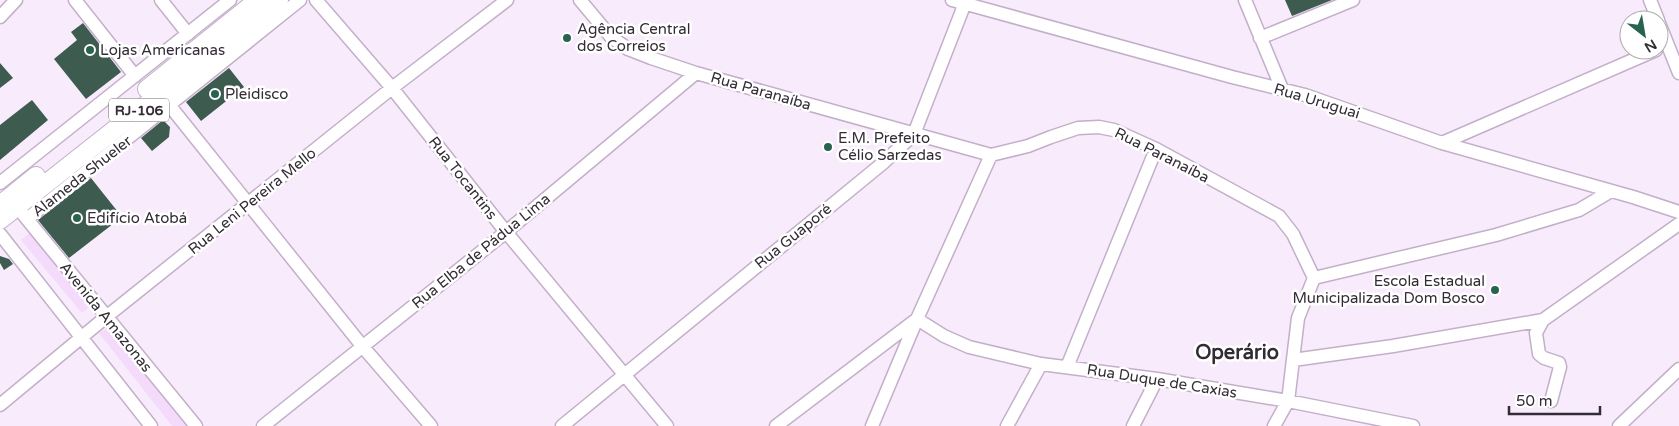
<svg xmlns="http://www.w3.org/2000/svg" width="1679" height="426" viewBox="0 0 1679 426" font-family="'Varela Round',sans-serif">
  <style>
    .built { fill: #f4dafb }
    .building { fill: #3d5b4f }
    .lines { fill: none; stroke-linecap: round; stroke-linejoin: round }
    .minor-casing { stroke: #c3afc9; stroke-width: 15 }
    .highway-casing { stroke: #c3afc9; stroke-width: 20 }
    .minor { stroke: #fff; stroke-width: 12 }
    .highway { stroke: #fff; stroke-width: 18 }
    .poi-dot { fill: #27634e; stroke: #fff; stroke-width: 2 }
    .labels { text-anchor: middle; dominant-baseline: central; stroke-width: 5; stroke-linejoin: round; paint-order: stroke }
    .shield { fill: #fff; stroke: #706b72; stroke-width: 1 }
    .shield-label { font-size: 14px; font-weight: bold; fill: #332b35 }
    .poi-label { font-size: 15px; fill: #332b35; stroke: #fff; text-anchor: start }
    .street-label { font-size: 15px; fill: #332b35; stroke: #fff }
    .district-label { font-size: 20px; font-weight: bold; fill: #332b35; stroke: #fff }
  </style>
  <rect width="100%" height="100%" fill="#f8ecfc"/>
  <path class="built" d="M 32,231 L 91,305 L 82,313 L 21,240 Z
    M 110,326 L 190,426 L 172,426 L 99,333 Z"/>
  <path class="building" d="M 1285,0 L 1332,0 L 1292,16 Z
    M 83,23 L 121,72 L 86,99 L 54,59 L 77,40 L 71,32 Z
    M 0,63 L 13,78 L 0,88 Z
    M 229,68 L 244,87 L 201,121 L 186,102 Z
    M 32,100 L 48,120 L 0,160 L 0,125 Z
    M 163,120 L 170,127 L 169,137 L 152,151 L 141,138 Z
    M 91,178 L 122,217 L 69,258 L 38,220 Z
    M 0,256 L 9,259 L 13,264 L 4,270 L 0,263 Z"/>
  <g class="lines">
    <g class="minor-casing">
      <path id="minor" d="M 75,0 L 135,76
        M 161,0 L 188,34
        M 316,0 L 392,88 L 506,232 L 667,426
        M 580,0 L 611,37 L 628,49 L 651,58 L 696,73 L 991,155 L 1028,146 L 1051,137 L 1078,128 L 1099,127 L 1114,130 L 1156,149 L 1279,216 L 1293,234 L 1314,278 L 1298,318 L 1288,401 L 1274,426
        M 952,0 L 1232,77 L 1305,95 L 1442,143 L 1633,197 L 1679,212
        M 1245,0 L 1282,89
        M 1650,0 L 1658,20
        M 0,17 L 16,0
        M 1659,23 L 1679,73
        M 1260,38 L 1353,0
        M 170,106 L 363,347 L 431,426
        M 1442,143 L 1656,50
        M 0,183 L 230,0
        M 22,213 L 196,426
        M 27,219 L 300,0
        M 0,234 L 151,426
        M 1314,278 L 1496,235 L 1579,210 L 1611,191
        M 1543,320 L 1536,333 L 1539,354 L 1544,358 L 1559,363 L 1560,367 L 1551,401
        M 1293,360 L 1393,346 L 1543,320 L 1679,224
        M 1067,367 L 1156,149
        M 0,405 L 106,317 L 392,88 L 507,0
        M 263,426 L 506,232 L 696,73
        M 562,426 L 883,163 L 914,134 L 965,3 L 968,0
        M 776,426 L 917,319 L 944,336 L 969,347 L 1041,364 L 1157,379 L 1288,401 L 1413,426
        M 872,426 L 917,319 L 991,155
        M 1007,426 L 1041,364
        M 1133,426 L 1157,379
        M 1619,426 L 1679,369"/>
    </g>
    <g class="highway-casing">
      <path id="highway" d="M 147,89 L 258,0
        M 0,205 L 36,176
        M 0,220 L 279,0"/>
    </g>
    <use href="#minor" class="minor"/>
    <use href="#highway" class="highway"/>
  </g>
  <g class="poi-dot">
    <circle cx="567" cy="38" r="5"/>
    <circle cx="90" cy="50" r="5"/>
    <circle cx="215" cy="94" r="5"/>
    <circle cx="828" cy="147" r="5"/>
    <circle cx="77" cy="218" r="5"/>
    <circle cx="1495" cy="290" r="5"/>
  </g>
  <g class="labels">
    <rect class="shield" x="109" y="98.5" width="60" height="23" rx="4"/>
    <g class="shield-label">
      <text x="139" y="110">RJ-106</text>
    </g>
    <g class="poi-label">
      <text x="577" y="29">Agência Central<tspan x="577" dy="17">dos Correios</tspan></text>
      <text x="100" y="50">Lojas Americanas</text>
      <text x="225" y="94">Pleidisco</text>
      <text x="838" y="138">E.M. Prefeito<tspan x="838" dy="17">Célio Sarzedas</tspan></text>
      <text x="87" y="218">Edifício Atobá</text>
      <text x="1485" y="281" text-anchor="end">Escola Estadual<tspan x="1485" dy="17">Municipalizada Dom Bosco</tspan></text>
    </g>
    <g class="street-label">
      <text transform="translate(761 91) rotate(16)">Rua Paranaíba</text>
      <text transform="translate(1317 101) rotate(17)">Rua Uruguai</text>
      <text transform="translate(1162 155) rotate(27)">Rua Paranaíba</text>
      <text transform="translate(82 176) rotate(-38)">Alameda Shueler</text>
      <text transform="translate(463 178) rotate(52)">Rua Tocantins</text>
      <text transform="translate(252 201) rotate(-39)">Rua Leni Pereira Mello</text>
      <text transform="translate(793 236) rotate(-39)">Rua Guaporé</text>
      <text transform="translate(481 251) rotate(-39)">Rua Elba de Pádua Lima</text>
      <text transform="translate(106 317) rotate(51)">Avenida Amazonas</text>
      <text transform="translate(1162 381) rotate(9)">Rua Duque de Caxias</text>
    </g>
    <g class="district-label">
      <text x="1237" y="353">Operário</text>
    </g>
  </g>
  <g transform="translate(1644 35) rotate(149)"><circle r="24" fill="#ffffff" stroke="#adaaae"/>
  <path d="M0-4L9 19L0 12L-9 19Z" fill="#27634e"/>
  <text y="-8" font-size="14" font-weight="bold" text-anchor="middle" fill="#332b35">N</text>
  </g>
  <path d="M1509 406v8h91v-8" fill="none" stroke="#332b35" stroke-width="2.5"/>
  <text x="1516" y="406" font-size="15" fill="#332b35" stroke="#ffffff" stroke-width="4" paint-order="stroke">50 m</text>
</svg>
